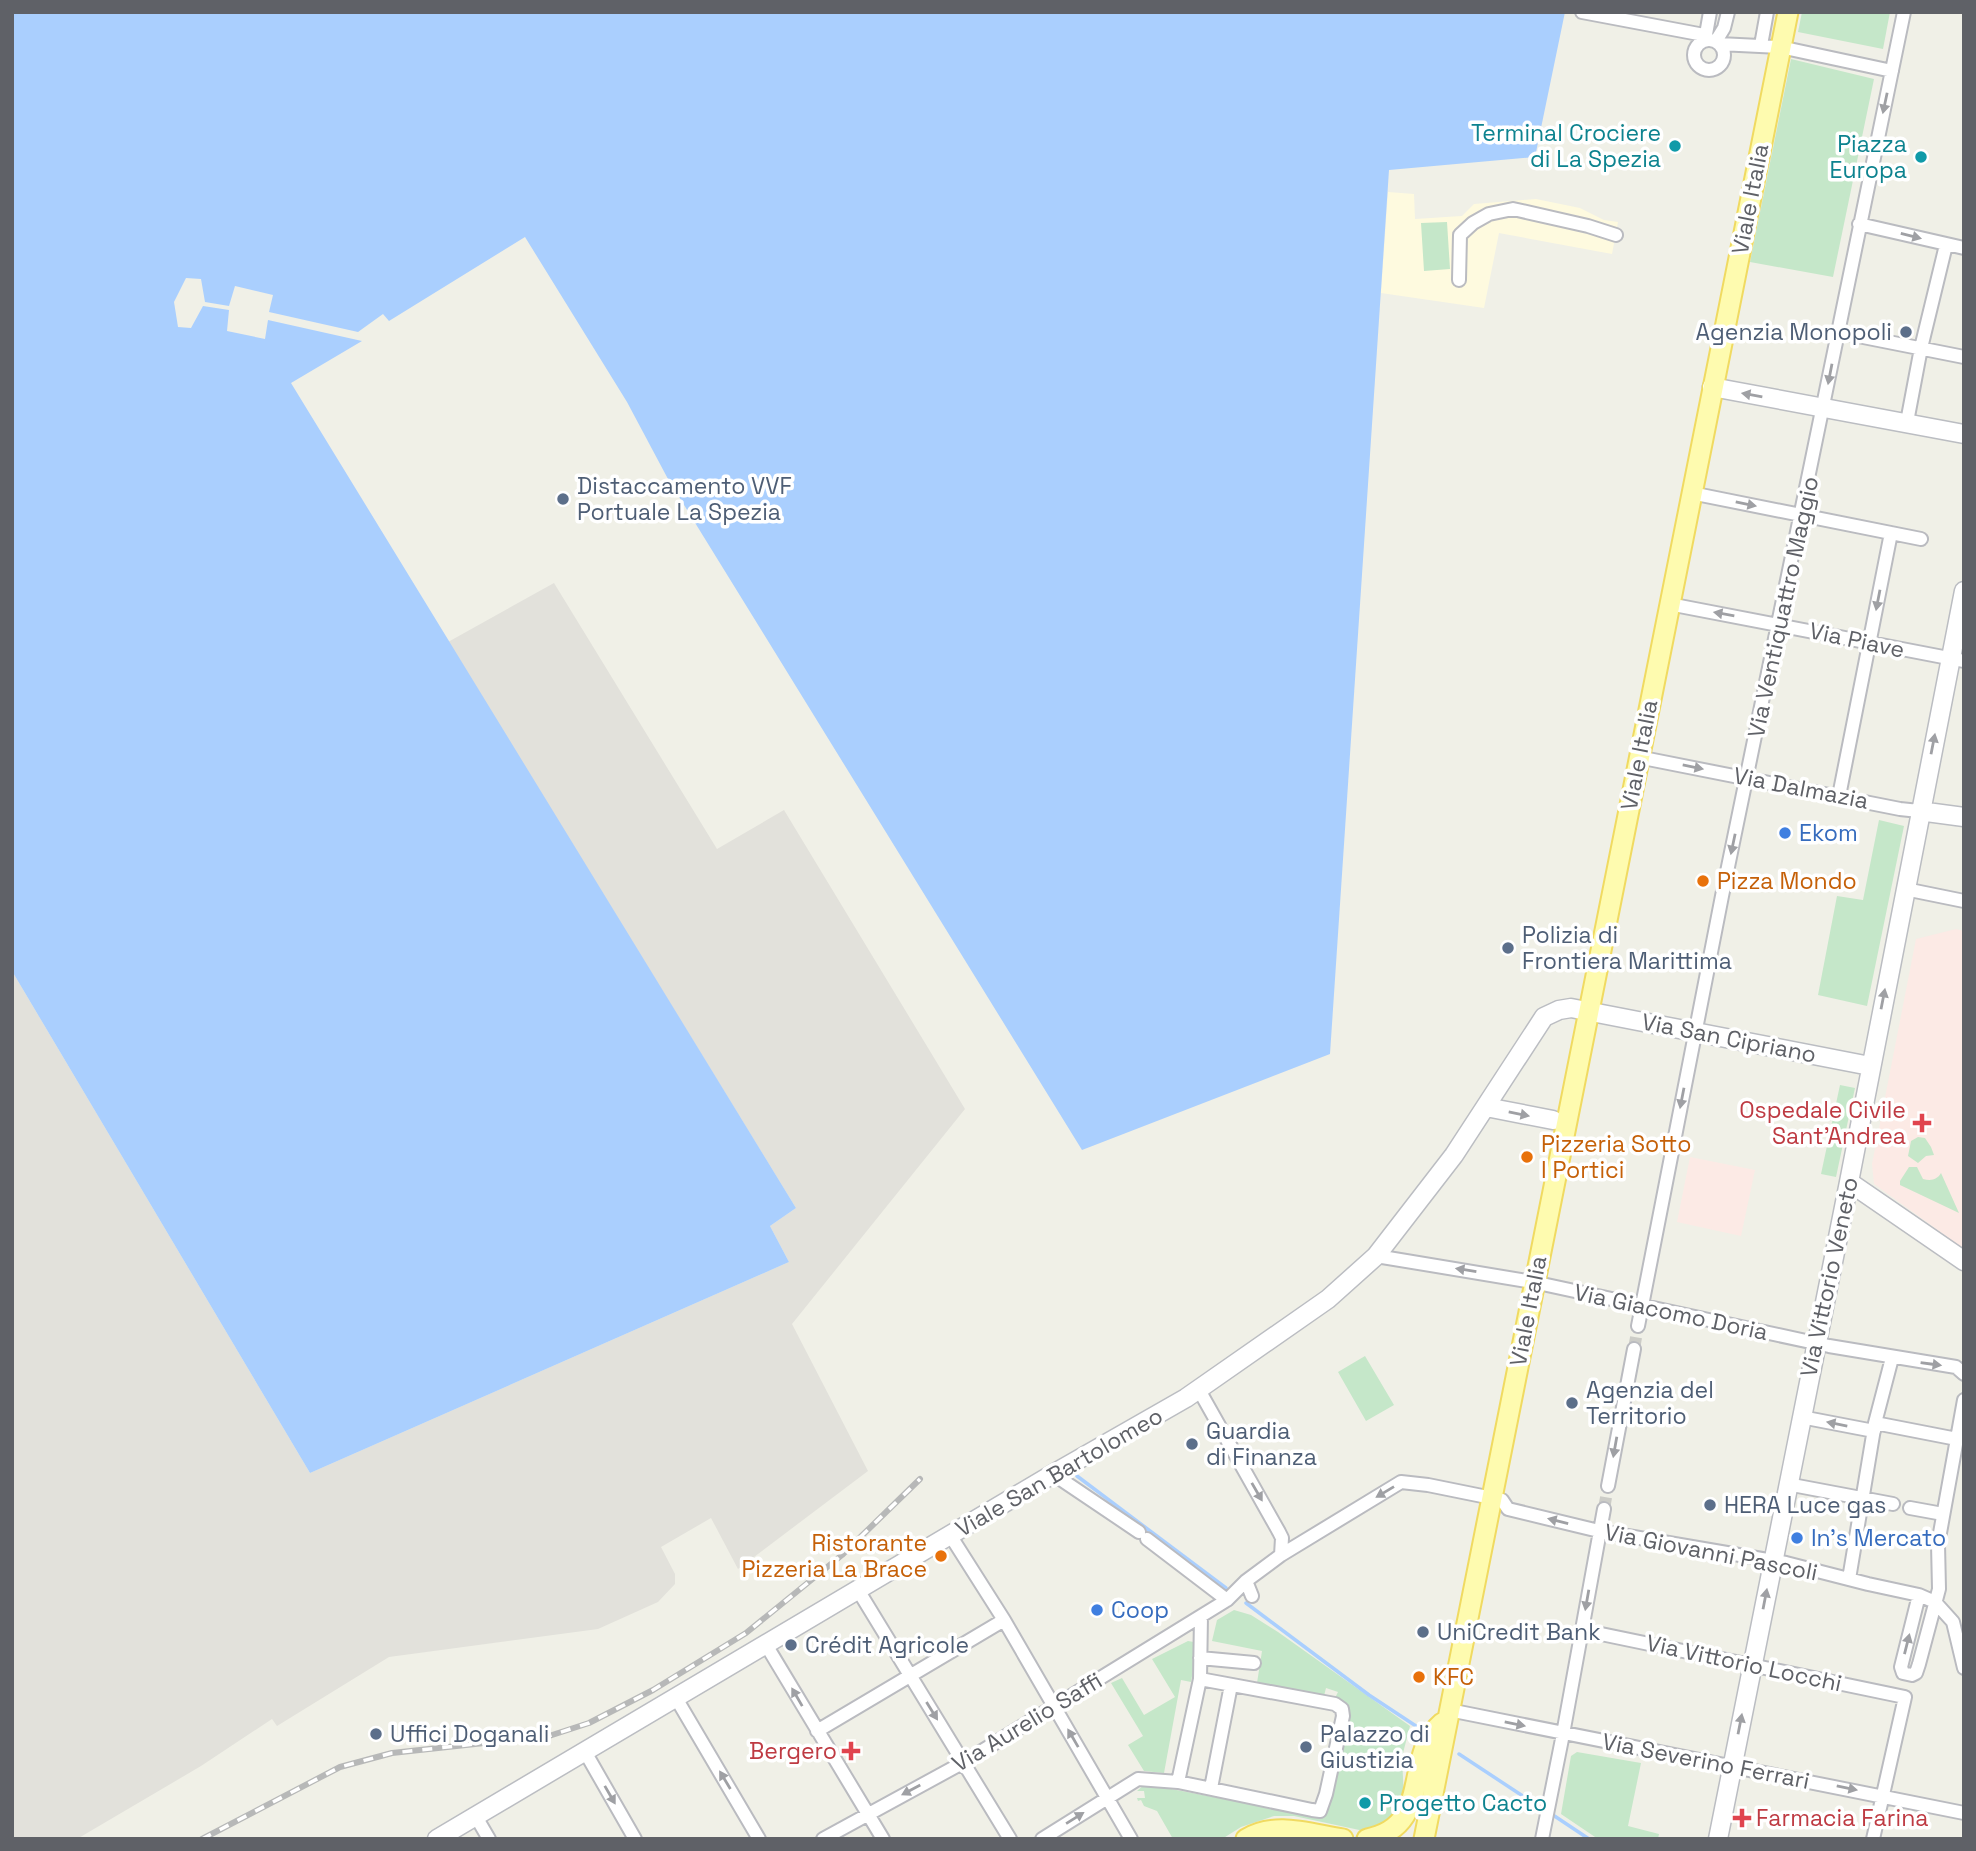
<svg xmlns="http://www.w3.org/2000/svg" width="1976" height="1851" viewBox="0 0 1976 1851" font-family="'Space Grotesk',sans-serif">
  <style>
    .commercial { fill: #fefadf }
    .industrial { fill: #e2e1db }
    .medical { fill: #fceae5 }
    .green { fill: #c5e7c9 }
    .water { fill: #aacffe }
    .lines { fill: none; stroke-linecap: round; stroke-linejoin: round }
    .stream { stroke: #aacffe; stroke-width: 3.5 }
    .street-tunnel { stroke: #ccccc7; stroke-width: 12; stroke-dasharray: 12 6; stroke-linecap: butt }
    .street-casing { stroke: #babbc0; stroke-width: 16 }
    .secondary-casing { stroke: #bbbdc2; stroke-width: 21 }
    .primary-casing { stroke: #f0da61; stroke-width: 23 }
    .street { stroke: #fff; stroke-width: 12 }
    .secondary { stroke: #fff; stroke-width: 18 }
    .primary { stroke: #fefbaf; stroke-width: 19 }
    .rail-casing { stroke: #b7b8b8; stroke-width: 6 }
    .rail { stroke: #fff; stroke-width: 3.5; stroke-dasharray: 10; stroke-linecap: butt }
    .oneway { fill: #9fa0a4 }
    .culture-dot { fill: #0f9aa8; stroke: #fff; stroke-width: 2.5 }
    .service-dot { fill: #5c6f8a; stroke: #fff; stroke-width: 2.5 }
    .shop-dot { fill: #3f7fe0; stroke: #fff; stroke-width: 2.5 }
    .food-dot { fill: #e8710a; stroke: #fff; stroke-width: 2.5 }
    .health-dot { fill: #e0444e; stroke: #fff; stroke-width: 2.5 }
    .labels { text-anchor: middle; dominant-baseline: central; stroke-width: 7; stroke-linejoin: round; paint-order: stroke }
    .culture-label { font-size: 23px; fill: #0d838f; stroke: #fff; text-anchor: end }
    .street-label { font-size: 23px; fill: #5f6167; stroke: #fff }
    .service-label { font-size: 23px; fill: #4e5e75; stroke: #fff; text-anchor: start }
    .shop-label { font-size: 23px; fill: #366cbe; stroke: #fff; text-anchor: start }
    .food-label { font-size: 23px; fill: #c56008; stroke: #fff; text-anchor: start }
    .health-label { font-size: 23px; fill: #be3a42; stroke: #fff; text-anchor: end }
  </style>
  <rect width="100%" height="100%" fill="#f0f0e7"/>
  <path class="commercial" d="M 1388,192 L 1414,194 L 1415,219 L 1462,216 L 1474,204 L 1536,199 L 1580,208 L 1604,220 L 1618,222 L 1612,254 L 1499,233 L 1484,308 L 1381,293 Z"/>
  <path class="industrial" d="M 554,583 L 717,849 L 784,810 L 965,1109 L 792,1324 L 868,1471 L 738,1569 L 711,1518 L 661,1547 L 675,1574 L 675,1584 L 658,1602 L 598,1629 L 389,1657 L 277,1726 L 272,1719 L 201,1766 L 77,1839 L 12,1839 L 12,971 L 310,1473 L 789,1262 L 770,1226 L 796,1208 L 448,642 Z"/>
  <path class="medical" d="M 1956,929 L 1964,931 L 1964,1249 L 1874,1184 L 1872,1164 L 1916,939 Z
    M 1690,1157 L 1755,1170 L 1741,1236 L 1677,1222 Z"/>
  <path class="green" d="M 1802,12 L 1890,12 L 1883,49 L 1798,32 Z
    M 1791,59 L 1874,79 L 1833,277 L 1750,262 Z
    M 1447,222 L 1450,269 L 1424,271 L 1421,223 Z
    M 1879,820 L 1904,826 L 1867,1006 L 1818,995 L 1837,896 L 1863,900 Z
    M 1840,1085 L 1855,1088 L 1836,1177 L 1821,1174 Z
    M 1918,1137 L 1925,1138 L 1931,1147 L 1934,1155 L 1926,1156 L 1918,1163 L 1908,1156 L 1911,1141 Z
    M 1909,1167 L 1917,1167 L 1923,1179 C 1931,1181 1937,1180 1941,1173 L 1959,1213 L 1900,1185 L 1900,1181 Z
    M 1365,1356 L 1394,1405 L 1366,1421 L 1338,1372 Z
    M 1234,1610 L 1251,1615 L 1278,1632 L 1410,1726 L 1402,1757 L 1404,1799 L 1396,1818 L 1382,1828 L 1364,1831 L 1294,1816 L 1274,1816 L 1241,1827 L 1222,1839 L 1173,1839 L 1157,1811 L 1144,1806 L 1141,1800 L 1138,1801 L 1137,1798 L 1145,1798 L 1144,1791 L 1137,1791 L 1145,1784 L 1312,1816 L 1346,1717 L 1335,1698 L 1338,1692 L 1326,1688 L 1324,1696 L 1257,1683 L 1262,1651 L 1212,1641 L 1217,1620 Z
    M 1188,1641 L 1194,1642 L 1196,1653 L 1191,1682 L 1181,1680 L 1164,1773 L 1144,1771 L 1128,1745 L 1143,1736 L 1111,1683 L 1122,1678 L 1144,1715 L 1175,1697 L 1152,1659 Z
    M 1577,1752 L 1641,1763 L 1628,1826 L 1659,1834 L 1658,1839 L 1598,1839 L 1561,1814 L 1571,1756 Z"/>
  <path class="water" d="M 12,12 L 1565,12 L 1535,157 L 1389,170 L 1330,1054 L 1082,1150 L 668,479 L 627,402 L 525,237 L 389,321 L 383,314 L 358,332 L 269,312 L 273,295 L 235,286 L 229,306 L 205,302 L 201,279 L 186,278 L 174,302 L 178,327 L 191,328 L 203,306 L 229,310 L 227,331 L 265,339 L 268,320 L 362,341 L 291,383 L 796,1208 L 770,1226 L 789,1262 L 310,1473 L 12,971 Z"/>
  <g class="lines">
    <path class="stream" d="M 1077,1476 L 1226,1588
      M 1246,1603 L 1369,1695 L 1422,1730
      M 1459,1754 L 1541,1808
      M 1553,1815 L 1589,1839"/>
    <path class="street-tunnel" d="M 1634,1349 L 1638,1326
      M 1604,1509 L 1608,1486"/>
    <g class="street-casing">
      <path id="street" d="M 1582,12 L 1704,35
        M 1705,40 L 1710,12
        M1694 55a15 15 0 1 1 30 0a15 15 0 1 1-30 0Z
        M 1716,41 L 1724,28 L 1728,12
        M 1719,44 L 1780,47 L 1892,71
        M 1761,45 L 1767,12
        M 1859,224 L 1964,248
        M 1459,280 L 1460,235 L 1473,223 L 1489,214 L 1513,209 L 1588,226 L 1616,235
        M 1838,332 L 1964,357
        M 1907,422 L 1921,348 L 1946,245
        M 1691,493 L 1921,539
        M 1669,604 L 1964,661
        M 1638,757 L 1900,809 L 1919,811
        M 1839,796 L 1891,533
        M 1905,889 L 1964,901
        M 1376,1256 L 1533,1282 L 1829,1346 L 1956,1367 L 1964,1374
        M 1638,1326 L 1722,896 L 1904,12
        M 1199,1390 L 1279,1532 L 1282,1538 L 1281,1555
        M 1801,1417 L 1874,1431
        M 1875,1423 L 1957,1439
        M 1053,1474 L 1139,1532
        M 1787,1484 L 1893,1504
        M 1608,1486 L 1634,1349
        M 1910,1508 L 1943,1514
        M 950,1535 L 1004,1620 L 1131,1839
        M 1147,1539 L 1227,1600
        M 1849,1579 L 1875,1423 L 1892,1358
        M 1246,1581 L 1252,1596
        M 858,1590 L 1010,1839
        M 1919,1595 L 1901,1667 L 1903,1673 L 1912,1675 L 1916,1673 L 1919,1664 L 1939,1589 L 1938,1544 L 1964,1400
        M 1582,1630 L 1905,1697 L 1873,1839
        M 765,1643 L 883,1839
        M 1200,1658 L 1254,1663
        M 676,1698 L 759,1839
        M 1449,1710 L 1964,1813
        M 817,1731 L 1004,1620
        M 584,1750 L 635,1839
        M 1178,1782 L 1312,1810 L 1320,1811 L 1326,1794 L 1343,1716 L 1342,1709 L 1335,1704 L 1200,1679
        M 1211,1788 L 1231,1685
        M 475,1815 L 489,1839
        M 823,1839 L 964,1762 L 1201,1616 L 1227,1600 L 1246,1581 L 1281,1555 L 1401,1482 L 1428,1485 L 1502,1500 L 1508,1509 L 1599,1531 L 1786,1563 L 1868,1584 L 1919,1595 L 1935,1602 L 1953,1622 L 1964,1668
        M 1042,1839 L 1138,1779 L 1178,1782 L 1200,1679 L 1201,1616
        M 1542,1839 L 1563,1734 L 1604,1509"/>
    </g>
    <g class="secondary-casing">
      <path id="secondary" d="M 1712,387 L 1964,434
        M 1919,811 L 1964,817
        M 1486,1107 L 1553,1120
        M 1849,1182 L 1964,1261
        M 437,1839 L 1053,1474 L 1186,1398 L 1328,1299 L 1376,1256 L 1454,1155 L 1544,1017 L 1559,1010 L 1571,1008 L 1870,1066
        M 1718,1839 L 1849,1182 L 1964,591"/>
    </g>
    <g class="primary-casing">
      <path id="primary" d="M 1246,1839 C 1275,1821 1310,1834 1343,1839
        M 1367,1839 C 1434,1826 1402,1757 1442,1723
        M 1424,1839 L 1788,12"/>
    </g>
    <use href="#street" class="street"/>
    <use href="#secondary" class="secondary"/>
    <use href="#primary" class="primary"/>
    <g class="rail-casing">
      <path id="rail" d="M 202,1839 L 340,1767 L 392,1753 L 549,1736 L 589,1723 L 653,1690 L 746,1633 L 842,1555 L 920,1479"/>
    </g>
    <use href="#rail" class="rail"/>
  </g>
  <defs><path id="oneway-solid" d="M-6-.8H1V-3.2L6.5 0L1 3.2V.8H-6Z" transform="scale(1.75)"/></defs>
  <g class="oneway">
    <use href="#oneway-solid" transform="translate(1885 103) rotate(102)"/>
    <use href="#oneway-solid" transform="translate(1911 236) rotate(14)"/>
    <use href="#oneway-solid" transform="translate(1830 374) rotate(101)"/>
    <use href="#oneway-solid" transform="translate(1752 395) rotate(-170)"/>
    <use href="#oneway-solid" transform="translate(1746 504) rotate(12)"/>
    <use href="#oneway-solid" transform="translate(1878 600) rotate(101)"/>
    <use href="#oneway-solid" transform="translate(1724 614) rotate(-170)"/>
    <use href="#oneway-solid" transform="translate(1933 744) rotate(-79)"/>
    <use href="#oneway-solid" transform="translate(1693 767) rotate(11)"/>
    <use href="#oneway-solid" transform="translate(1733 844) rotate(102)"/>
    <use href="#oneway-solid" transform="translate(1883 999) rotate(-79)"/>
    <use href="#oneway-solid" transform="translate(1682 1098) rotate(101)"/>
    <use href="#oneway-solid" transform="translate(1519 1114) rotate(11)"/>
    <use href="#oneway-solid" transform="translate(1466 1270) rotate(-171)"/>
    <use href="#oneway-solid" transform="translate(1931 1364) rotate(8)"/>
    <use href="#oneway-solid" transform="translate(1837 1424) rotate(-169)"/>
    <use href="#oneway-solid" transform="translate(1615 1447) rotate(100)"/>
    <use href="#oneway-solid" transform="translate(1257 1492) rotate(60)"/>
    <use href="#oneway-solid" transform="translate(1385 1492) rotate(149)"/>
    <use href="#oneway-solid" transform="translate(1558 1521) rotate(-166)"/>
    <use href="#oneway-solid" transform="translate(1765 1599) rotate(-79)"/>
    <use href="#oneway-solid" transform="translate(1587 1600) rotate(100)"/>
    <use href="#oneway-solid" transform="translate(1907 1644) rotate(-76)"/>
    <use href="#oneway-solid" transform="translate(797 1697) rotate(-120)"/>
    <use href="#oneway-solid" transform="translate(932 1711) rotate(58)"/>
    <use href="#oneway-solid" transform="translate(1515 1724) rotate(11)"/>
    <use href="#oneway-solid" transform="translate(1740 1724) rotate(-79)"/>
    <use href="#oneway-solid" transform="translate(1073 1738) rotate(-120)"/>
    <use href="#oneway-solid" transform="translate(725 1780) rotate(-121)"/>
    <use href="#oneway-solid" transform="translate(1847 1788) rotate(12)"/>
    <use href="#oneway-solid" transform="translate(911 1790) rotate(152)"/>
    <use href="#oneway-solid" transform="translate(610 1795) rotate(60)"/>
    <use href="#oneway-solid" transform="translate(1075 1818) rotate(-32)"/>
  </g>
  <g class="culture-dot">
    <circle cx="1675" cy="146" r="7"/>
    <circle cx="1921" cy="157" r="7"/>
    <circle cx="1365" cy="1803" r="7"/>
  </g>
  <g class="service-dot">
    <circle cx="1906" cy="332" r="7"/>
    <circle cx="563" cy="499" r="7"/>
    <circle cx="1508" cy="948" r="7"/>
    <circle cx="1572" cy="1403" r="7"/>
    <circle cx="1192" cy="1444" r="7"/>
    <circle cx="1710" cy="1505" r="7"/>
    <circle cx="1423" cy="1632" r="7"/>
    <circle cx="791" cy="1645" r="7"/>
    <circle cx="376" cy="1734" r="7"/>
    <circle cx="1306" cy="1747" r="7"/>
  </g>
  <g class="shop-dot">
    <circle cx="1785" cy="833" r="7"/>
    <circle cx="1797" cy="1538" r="7"/>
    <circle cx="1097" cy="1610" r="7"/>
  </g>
  <g class="food-dot">
    <circle cx="1703" cy="881" r="7"/>
    <circle cx="1527" cy="1157" r="7"/>
    <circle cx="941" cy="1556" r="7"/>
    <circle cx="1419" cy="1677" r="7"/>
  </g>
  <g class="health-dot">
    <path d="M1918.5 1112.5h7v7h7v7h-7v7h-7v-7h-7v-7h7z"/>
    <path d="M847.5 1740.5h7v7h7v7h-7v7h-7v-7h-7v-7h7z"/>
    <path d="M1738.5 1807.5h7v7h7v7h-7v7h-7v-7h-7v-7h7z"/>
  </g>
  <g class="labels">
    <g class="culture-label">
      <text x="1661" y="133">Terminal Crociere<tspan x="1661" dy="26">di La Spezia</tspan></text>
      <text x="1907" y="144">Piazza<tspan x="1907" dy="26">Europa</tspan></text>
      <text x="1379" y="1803" text-anchor="start">Progetto Cacto</text>
    </g>
    <g class="street-label">
      <text transform="translate(1750 199) rotate(-79)">Viale Italia</text>
      <text transform="translate(1783 607) rotate(-78)">Via Ventiquattro Maggio</text>
      <text transform="translate(1857 640) rotate(12)">Via Piave</text>
      <text transform="translate(1639 755) rotate(-79)">Viale Italia</text>
      <text transform="translate(1801 788) rotate(11)">Via Dalmazia</text>
      <text transform="translate(1729 1038) rotate(11)">Via San Cipriano</text>
      <text transform="translate(1829 1277) rotate(-78)">Via Vittorio Veneto</text>
      <text transform="translate(1528 1311) rotate(-79)">Viale Italia</text>
      <text transform="translate(1671 1312) rotate(12)">Via Giacomo Doria</text>
      <text transform="translate(1059 1472) rotate(-30)">Viale San Bartolomeo</text>
      <text transform="translate(1711 1552) rotate(11)">Via Giovanni Pascoli</text>
      <text transform="translate(1744 1663) rotate(12)">Via Vittorio Locchi</text>
      <text transform="translate(1027 1722) rotate(-31)">Via Aurelio Saffi</text>
      <text transform="translate(1706 1761) rotate(11)">Via Severino Ferrari</text>
    </g>
    <g class="service-label">
      <text x="1892" y="332" text-anchor="end">Agenzia Monopoli</text>
      <text x="577" y="486">Distaccamento VVF<tspan x="577" dy="26">Portuale La Spezia</tspan></text>
      <text x="1522" y="935">Polizia di<tspan x="1522" dy="26">Frontiera Marittima</tspan></text>
      <text x="1586" y="1390">Agenzia del<tspan x="1586" dy="26">Territorio</tspan></text>
      <text x="1206" y="1431">Guardia<tspan x="1206" dy="26">di Finanza</tspan></text>
      <text x="1724" y="1505">HERA Luce gas</text>
      <text x="1437" y="1632">UniCredit Bank</text>
      <text x="805" y="1645">Crédit Agricole</text>
      <text x="390" y="1734">Uffici Doganali</text>
      <text x="1320" y="1734">Palazzo di<tspan x="1320" dy="26">Giustizia</tspan></text>
    </g>
    <g class="shop-label">
      <text x="1799" y="833">Ekom</text>
      <text x="1811" y="1538">In's Mercato</text>
      <text x="1111" y="1610">Coop</text>
    </g>
    <g class="food-label">
      <text x="1717" y="881">Pizza Mondo</text>
      <text x="1541" y="1144">Pizzeria Sotto<tspan x="1541" dy="26">I Portici</tspan></text>
      <text x="927" y="1543" text-anchor="end">Ristorante<tspan x="927" dy="26">Pizzeria La Brace</tspan></text>
      <text x="1433" y="1677">KFC</text>
    </g>
    <g class="health-label">
      <text x="1906" y="1110">Ospedale Civile<tspan x="1906" dy="26">Sant'Andrea</tspan></text>
      <text x="837" y="1751">Bergero</text>
      <text x="1756" y="1818" text-anchor="start">Farmacia Farina</text>
    </g>
  </g>
  <rect width="1976" height="1851" fill="none" stroke="#5f6167" stroke-width="28"/>
</svg>
